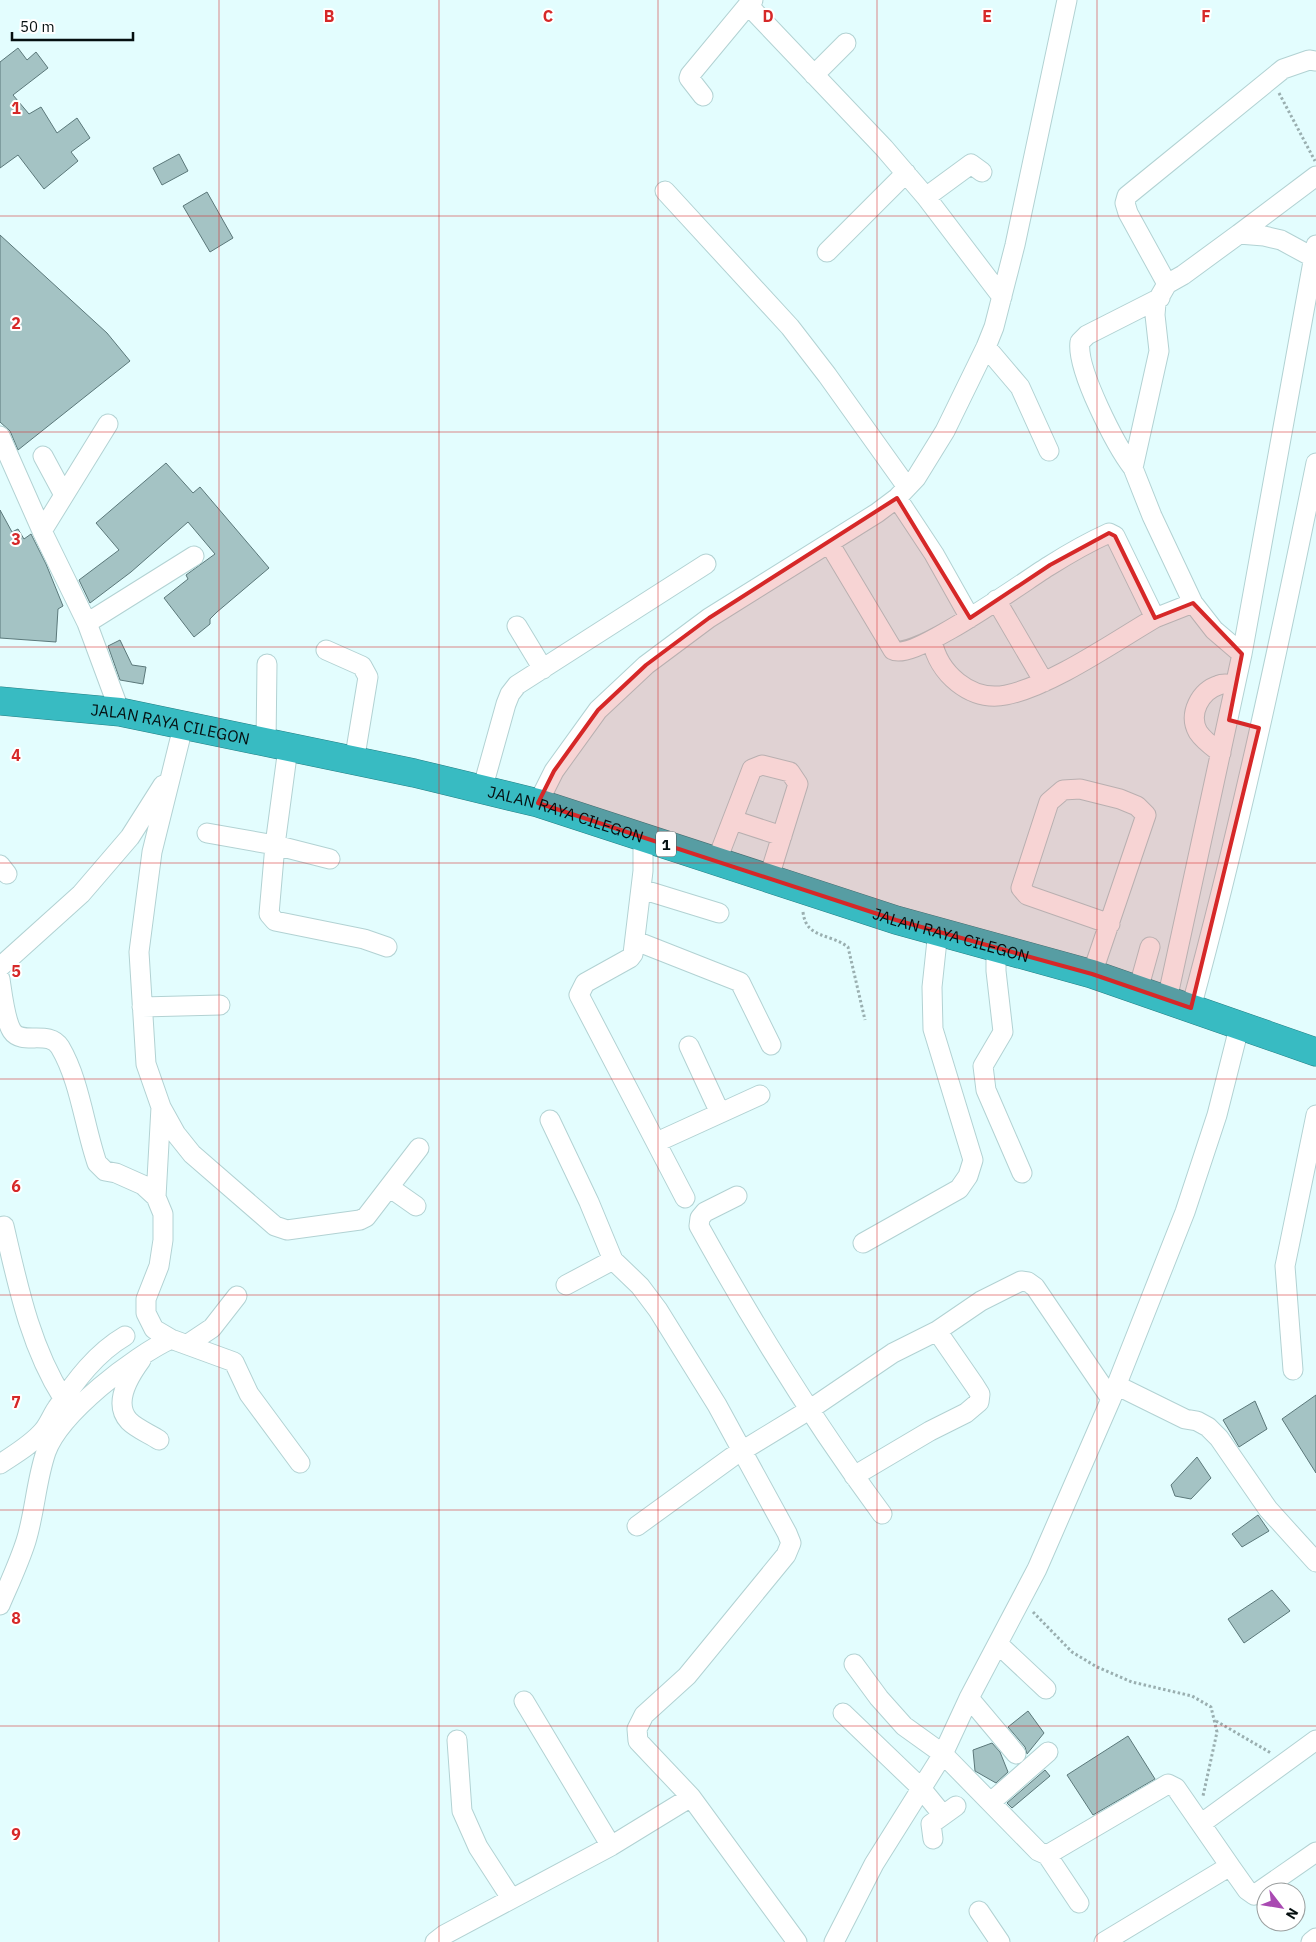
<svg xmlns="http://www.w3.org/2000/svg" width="1316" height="1942" viewBox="0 0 1316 1942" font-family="'IBM Plex Sans',sans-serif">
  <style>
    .building { fill: #a4c3c4; stroke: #5b787a }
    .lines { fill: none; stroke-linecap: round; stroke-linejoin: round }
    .minor-casing { stroke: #b2d2d3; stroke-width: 21 }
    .highway-casing { stroke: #267f84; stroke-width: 29 }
    .path { stroke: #9aafb0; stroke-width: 3; stroke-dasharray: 2.5 2.5; stroke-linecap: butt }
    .minor { stroke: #fff; stroke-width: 19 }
    .highway { stroke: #38bbc2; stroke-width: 28 }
    .marked { fill: #d62828; fill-opacity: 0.2; stroke: #d62828; stroke-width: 4; stroke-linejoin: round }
    .grid { fill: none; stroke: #d62828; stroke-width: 1; stroke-opacity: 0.55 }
    .labels { text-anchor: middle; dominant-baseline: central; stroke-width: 4; stroke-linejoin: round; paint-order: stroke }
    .shield { fill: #fff; stroke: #505758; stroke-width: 1 }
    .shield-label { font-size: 15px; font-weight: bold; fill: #050f10 }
    .street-label { font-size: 16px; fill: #050f10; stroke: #fff }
    .grid-label { font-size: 16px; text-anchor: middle; font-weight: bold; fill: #d62828; stroke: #fff; stroke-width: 4; stroke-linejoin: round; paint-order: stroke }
  </style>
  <rect width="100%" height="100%" fill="#e3fdfe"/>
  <path class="building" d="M 18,48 L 27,60 L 36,52 L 48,68 L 13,95 L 29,114 L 41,107 L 57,133 L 77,118 L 90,138 L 71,152 L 78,161 L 44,189 L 18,155 L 0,168 L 0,62 Z
    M 179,154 L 188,171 L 162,185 L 153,168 Z
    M 207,192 L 233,238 L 210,252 L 183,206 Z
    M 0,235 L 107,333 L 130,361 L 18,450 L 10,431 L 0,422 Z
    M 166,463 L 193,493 L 200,487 L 269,568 L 217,612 L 210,619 L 210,624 L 194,637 L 164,598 L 188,579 L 186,575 L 215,554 L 188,522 L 131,572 L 90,603 L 79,580 L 119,550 L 96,523 Z
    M 0,510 L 12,532 L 18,529 L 24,539 L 31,534 L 46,564 L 63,606 L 58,609 L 56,642 L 0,638 Z
    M 120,640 L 132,665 L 146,667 L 143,684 L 120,680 L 108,646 Z
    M 1316,1395 L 1316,1473 L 1282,1419 Z
    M 1255,1401 L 1267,1429 L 1239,1447 L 1223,1420 Z
    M 1197,1457 L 1211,1478 L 1191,1499 L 1175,1496 L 1171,1485 Z
    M 1258,1515 L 1269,1531 L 1242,1547 L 1232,1534 Z
    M 1272,1590 L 1290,1611 L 1244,1643 L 1228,1619 Z
    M 1028,1711 L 1044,1733 L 1027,1754 L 1025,1747 L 1008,1727 Z
    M 1128,1736 L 1155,1779 L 1093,1815 L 1067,1775 Z
    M 992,1743 L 1000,1752 L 1008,1772 L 996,1783 L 975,1771 L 973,1750 Z
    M 1045,1770 L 1050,1776 L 1012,1808 L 1007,1803 Z"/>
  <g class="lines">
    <g class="minor-casing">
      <path id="minor" d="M 753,0 L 748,5 L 884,148 L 926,197 L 1002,297
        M 814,75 L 846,43
        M 703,96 L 689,78 L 690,75 L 748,5
        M 665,191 L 790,327 L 827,375 L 907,487
        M 926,197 L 971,164 L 982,172
        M 1239,234 L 1316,176
        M 827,252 L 906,173
        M 1167,284 L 1128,213 L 1125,203 L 1127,196 L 1283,69 L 1309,60 L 1316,61
        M 986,347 L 1020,387 L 1049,451
        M 0,436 L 42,531 L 87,623 L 120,712
        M 43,456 L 64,495
        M 1133,468 C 1116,446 1076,369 1080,342 L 1087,335 L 1160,298
        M 897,498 L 934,554 L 970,618
        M 42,531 L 108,424
        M 829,543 L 893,650 C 913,662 1026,580 1049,566 C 1068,554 1089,542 1109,533 L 1115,536 L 1155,618 L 1193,603
        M 996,600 L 1044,682
        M 87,623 L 194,556
        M 517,626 L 543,669
        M 932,640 C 938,673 970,702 1006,695 C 1051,686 1114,642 1155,618
        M 326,650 L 362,666 L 368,677 L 354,762
        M 1242,654 L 1214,630 L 1193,603 L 1152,516 L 1133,468 L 1159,351 L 1155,315 L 1156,303 L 1167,284 L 1183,275 L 1239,234 L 1264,236 L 1281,240 L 1316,259
        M 183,727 L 152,852 L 139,952 L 146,1064 L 161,1107 L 176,1134 L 192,1154 L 275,1226 L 287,1230 L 360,1220 L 366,1217 L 419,1148
        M 266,744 L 267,664
        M 288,748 L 275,845 L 269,914 L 275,921 L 364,939 L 387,947
        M 1221,753 C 1213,747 1204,741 1198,732 C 1188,714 1200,691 1219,685 C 1223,683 1229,684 1234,685
        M 482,790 L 506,704 L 510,694 L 517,685 L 706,564
        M 538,803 L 554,771 L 598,710 L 646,665 L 709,618 L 877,513 L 897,498 L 916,478 L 945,431 L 986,347 L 994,327 L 1015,245 L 1067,0
        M 733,820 L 782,836
        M 207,833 L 275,845 L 330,859
        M 643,836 L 643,871 L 633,954 L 630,958 L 585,983 L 579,995 L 685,1198
        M 717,860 L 752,769 L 762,765 L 790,772 L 798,784 L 769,877
        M 0,865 L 7,874
        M 641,889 L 719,913
        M 636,941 L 740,982 L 771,1045
        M 996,948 L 996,971 L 1003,1032 L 983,1066 L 986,1090 L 1022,1173
        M 0,967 L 81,894 L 130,837 L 163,785
        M 1092,974 L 1146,815 L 1137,806 L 1120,799 L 1080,789 L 1063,790 L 1049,802 L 1021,888 L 1027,895 L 1110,924
        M 0,979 C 2,992 5,1020 12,1031 C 22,1046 49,1029 60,1047 C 80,1081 84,1125 97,1163 L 105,1171 L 116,1173 L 143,1185 L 156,1197 L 163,1214 L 163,1240 L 159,1266 L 146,1299 L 146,1313 L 154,1329 L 171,1339 L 234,1362 L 249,1394 L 300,1463
        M 1138,990 L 1150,947
        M 1167,1000 L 1242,654 L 1316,245
        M 142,1007 L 220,1005
        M 1191,1008 C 1240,828 1279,645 1316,463
        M 689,1046 L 720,1113
        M 550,1120 L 589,1202 L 613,1260 L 640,1286 L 658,1310 L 717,1405 L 787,1533 L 791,1543 L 786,1555 L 687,1676 L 644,1715 L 637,1729 L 638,1741 L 691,1797 L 797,1942
        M 657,1142 L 760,1095
        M 389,1187 L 416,1206
        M 737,1196 L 705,1212 L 700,1218 L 699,1226 C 754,1325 814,1422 882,1514
        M 156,1197 L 161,1107
        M 4,1226 C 18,1286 30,1346 63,1398
        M 863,1243 L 959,1189 L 968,1176 L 973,1160 L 933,1029 L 932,987 L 938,931
        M 566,1285 L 613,1260
        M 188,1344 L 212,1328 L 237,1296
        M 141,1360 C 130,1375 112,1403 129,1421 C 137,1429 150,1434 159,1440
        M 1293,1370 L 1285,1266 L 1316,1115
        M 1116,1385 L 1185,1419 L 1197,1421 L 1208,1427 L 1219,1438 L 1268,1509 L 1316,1562
        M 0,1464 C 15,1454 31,1445 43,1431 C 49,1424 52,1415 57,1408 C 76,1380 96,1353 125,1336
        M 854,1476 L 930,1431 L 966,1413 L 979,1402 L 980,1394 L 975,1386 L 937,1331
        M 637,1526 L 732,1457 L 809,1410 L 893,1353 L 937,1331 L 981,1301 L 1021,1281 L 1028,1282 L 1035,1287 L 1111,1399
        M 0,1605 C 9,1584 19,1563 26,1541 C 35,1512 36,1481 46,1452 C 60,1413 134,1356 171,1339
        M 998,1644 L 1046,1689
        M 854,1664 L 879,1698 L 904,1726 L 943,1754 L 1038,1851 L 1047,1855 L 1168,1784 L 1176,1788 L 1230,1866
        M 969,1698 L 1016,1754
        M 524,1701 L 611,1846
        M 843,1713 L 920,1787 L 942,1814
        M 457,1740 L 462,1811 L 478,1847 L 511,1898
        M 991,1802 L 1048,1752
        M 1202,1823 L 1316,1740
        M 933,1839 L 931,1824 L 956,1806
        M 1047,1855 L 1079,1903
        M 979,1911 L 1000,1942
        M 435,1942 L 444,1935 L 611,1846 L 691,1797
        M 834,1942 L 874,1864 L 943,1754 L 969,1698 L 1037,1569 L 1111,1399 L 1185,1212 L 1217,1115 L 1240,1024
        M 1104,1942 L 1230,1866 L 1247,1890 L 1254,1895 L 1316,1852
        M 1311,1942 L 1316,1938"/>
    </g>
    <g class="highway-casing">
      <g id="highway">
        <path id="s1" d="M 0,701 L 120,712 L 414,773 L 538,803 L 896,920 L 1092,974 L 1316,1052"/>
      </g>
    </g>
    <path class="path" d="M 1279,93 L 1315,161
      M 803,912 C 806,939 830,933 848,947 L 865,1020
      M 1033,1612 L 1072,1652 L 1097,1667 L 1132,1682 L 1192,1696 L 1211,1707 L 1217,1732 L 1203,1796
      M 1216,1721 L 1271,1753"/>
    <use href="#minor" class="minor"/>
    <use href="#highway" class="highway"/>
  </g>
  <path class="marked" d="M 897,498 L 970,618 L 1050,565 L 1109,533 L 1115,536 L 1155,618 L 1193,603 L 1242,654 L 1229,720 L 1259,728 L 1191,1008 L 1092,974 L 896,920 L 538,803 L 554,771 L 598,710 L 646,665 L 709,618 Z"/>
  <path class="grid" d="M 219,0 L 219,1942M 439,0 L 439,1942M 658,0 L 658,1942M 877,0 L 877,1942M 1097,0 L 1097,1942M 0,216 L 1316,216M 0,432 L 1316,432M 0,647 L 1316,647M 0,863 L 1316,863M 0,1079 L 1316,1079M 0,1295 L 1316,1295M 0,1510 L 1316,1510M 0,1726 L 1316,1726"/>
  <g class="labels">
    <rect class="shield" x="656" y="831.5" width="20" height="25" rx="4"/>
    <g class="shield-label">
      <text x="666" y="844">1</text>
    </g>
    <g class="street-label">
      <text stroke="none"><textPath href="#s1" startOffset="172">JALAN RAYA CILEGON</textPath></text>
      <text stroke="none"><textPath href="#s1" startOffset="578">JALAN RAYA CILEGON</textPath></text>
      <text stroke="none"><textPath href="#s1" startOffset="982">JALAN RAYA CILEGON</textPath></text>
    </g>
  </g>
  <g class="grid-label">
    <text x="329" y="22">B</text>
    <text x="548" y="22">C</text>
    <text x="768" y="22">D</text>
    <text x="987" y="22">E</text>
    <text x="1206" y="22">F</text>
    <text x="16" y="114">1</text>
    <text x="16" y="329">2</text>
    <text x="16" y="545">3</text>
    <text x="16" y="761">4</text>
    <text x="16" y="977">5</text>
    <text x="16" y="1192">6</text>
    <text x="16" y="1408">7</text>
    <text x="16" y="1624">8</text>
    <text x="16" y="1840">9</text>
  </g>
  <g transform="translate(1281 1907) rotate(121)"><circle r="24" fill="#ffffff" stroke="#9b9f9f"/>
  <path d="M0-4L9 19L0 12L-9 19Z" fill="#a94ab2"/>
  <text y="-8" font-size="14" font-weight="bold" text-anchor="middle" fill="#050f10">N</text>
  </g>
  <path d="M12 32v8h121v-8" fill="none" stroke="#050f10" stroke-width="2.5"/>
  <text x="20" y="32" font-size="15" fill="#050f10" stroke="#ffffff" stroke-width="4" paint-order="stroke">50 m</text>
</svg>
